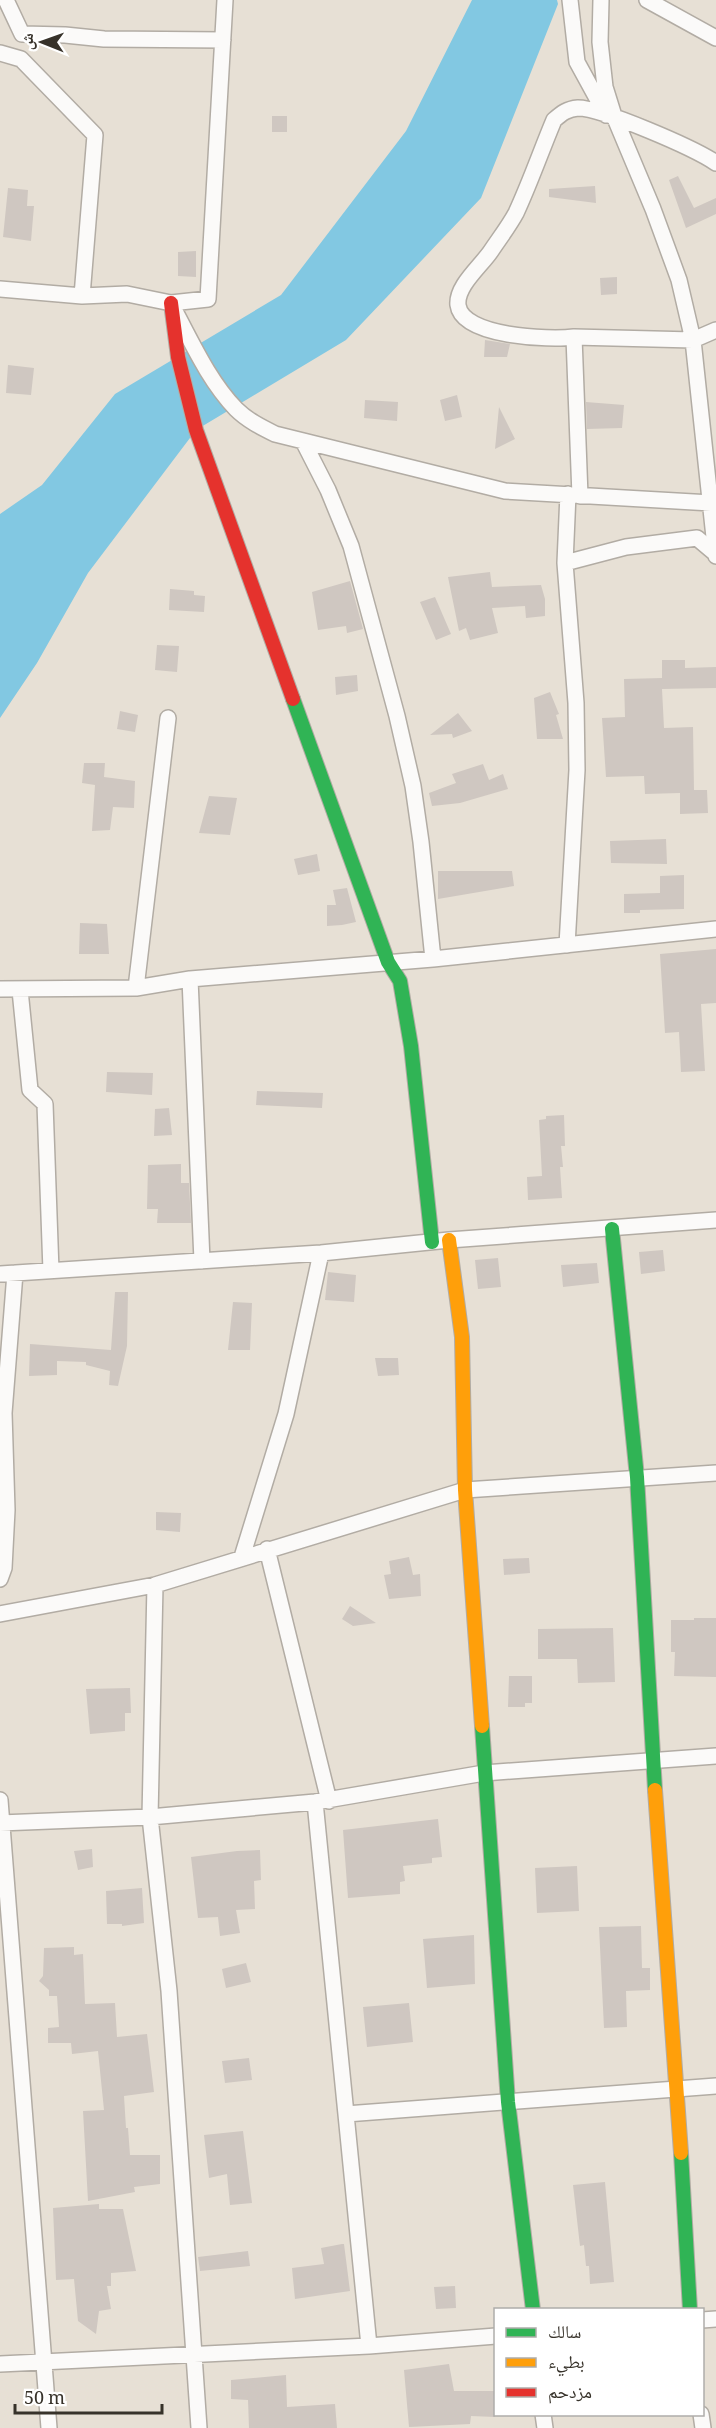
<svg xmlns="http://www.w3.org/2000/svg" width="716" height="2428" viewBox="0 0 716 2428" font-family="Georgia,'Noto Naskh Arabic',serif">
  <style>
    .water { fill: #82c8e2 }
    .building { fill: #cfc7c1 }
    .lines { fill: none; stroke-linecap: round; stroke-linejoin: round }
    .street-casing { stroke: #b2aca4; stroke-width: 18 }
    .fast-casing { stroke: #b2aca4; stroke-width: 16 }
    .slow-casing { stroke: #b2aca4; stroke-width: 16 }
    .jam-casing { stroke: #b2aca4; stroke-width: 16 }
    .street { stroke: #fbfaf9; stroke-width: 15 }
    .fast { stroke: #30b455; stroke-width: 14 }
    .slow { stroke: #ff9f0a; stroke-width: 14 }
    .jam { stroke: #e5322d; stroke-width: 14 }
  </style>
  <rect width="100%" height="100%" fill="#e7e0d5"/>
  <path class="water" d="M 472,0 L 557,0 L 558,4 L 481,198 L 346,340 L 196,430 L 88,573 L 37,663 L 0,718 L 0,514 L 42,485 L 115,394 L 281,295 L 406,131 Z"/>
  <path class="building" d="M 272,116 L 287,116 L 287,132 L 272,132 Z
    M 678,176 L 694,208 L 716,198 L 716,214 L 686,228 L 669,180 Z
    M 595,186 L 596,203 L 549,197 L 549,189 Z
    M 8,188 L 28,190 L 27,206 L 34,206 L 31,241 L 3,237 Z
    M 196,251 L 196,277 L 178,276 L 178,252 Z
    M 617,277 L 617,294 L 601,295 L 600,278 Z
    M 485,340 L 510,344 L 507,357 L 484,357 Z
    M 8,365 L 34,368 L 31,395 L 6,393 Z
    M 457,395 L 462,417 L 445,421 L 440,400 Z
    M 365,400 L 398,402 L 397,421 L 364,418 Z
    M 586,402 L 624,405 L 622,428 L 587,429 Z
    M 499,407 L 515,439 L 495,449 Z
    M 490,572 L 492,587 L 541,585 L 545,599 L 545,616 L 526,618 L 525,606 L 492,608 L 498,633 L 470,640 L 466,628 L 459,631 L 448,577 Z
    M 350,581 L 363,629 L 347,633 L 346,626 L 318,630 L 312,592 Z
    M 170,589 L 194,591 L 194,595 L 205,596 L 204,612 L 169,610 Z
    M 435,597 L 451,634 L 436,640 L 420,602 Z
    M 157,645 L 179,646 L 177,672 L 155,670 Z
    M 662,660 L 685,660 L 685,668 L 716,667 L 716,688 L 662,689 L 664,728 L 693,727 L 694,790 L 707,790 L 708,813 L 680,814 L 680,793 L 645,794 L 644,776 L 606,777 L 602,718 L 625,717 L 624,679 L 662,678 L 662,689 Z
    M 357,675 L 358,691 L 336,695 L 335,677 Z
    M 550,692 L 559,714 L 556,715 L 563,739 L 537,739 L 534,698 Z
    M 120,711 L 138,715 L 135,732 L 117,729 Z
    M 458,713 L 472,731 L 453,738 L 452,734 L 430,735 Z
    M 84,763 L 105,763 L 104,777 L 135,781 L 134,808 L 113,807 L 110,830 L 92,831 L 95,785 L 82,783 Z
    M 483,764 L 489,780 L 503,774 L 508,789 L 460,803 L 432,806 L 429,793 L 456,783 L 452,774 Z
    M 209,796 L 237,798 L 230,835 L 199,833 Z
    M 666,839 L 667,864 L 611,863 L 610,841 Z
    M 317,854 L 320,871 L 298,875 L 294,859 Z
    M 438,871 L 512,871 L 514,886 L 438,899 Z
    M 684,875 L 684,909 L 640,910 L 640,913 L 624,913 L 624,894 L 660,893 L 660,876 Z
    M 347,888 L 356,922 L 342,925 L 327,926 L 327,905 L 336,905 L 333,890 Z
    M 80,923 L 107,924 L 109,954 L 79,954 Z
    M 716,949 L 716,1003 L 701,1004 L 705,1071 L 681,1072 L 679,1032 L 665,1033 L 660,954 Z
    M 107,1072 L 153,1073 L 152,1095 L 106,1092 Z
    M 257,1091 L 323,1093 L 322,1108 L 256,1105 Z
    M 169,1108 L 172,1135 L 154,1136 L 155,1109 Z
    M 564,1115 L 565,1146 L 561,1146 L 563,1167 L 560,1167 L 562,1198 L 528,1200 L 527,1177 L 542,1176 L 539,1120 L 546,1119 L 546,1116 Z
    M 181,1164 L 181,1183 L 189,1183 L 191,1223 L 157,1223 L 158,1209 L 147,1209 L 148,1165 Z
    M 663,1250 L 665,1271 L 641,1274 L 639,1252 Z
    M 498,1258 L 501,1287 L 478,1289 L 475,1260 Z
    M 597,1263 L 599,1283 L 563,1287 L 561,1265 Z
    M 328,1272 L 356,1275 L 354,1302 L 325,1300 Z
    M 115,1292 L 128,1292 L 127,1346 L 118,1386 L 109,1385 L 110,1371 L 86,1365 L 86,1362 L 57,1361 L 57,1375 L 29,1376 L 30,1344 L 111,1350 Z
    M 233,1302 L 252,1303 L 250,1350 L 228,1350 Z
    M 375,1358 L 398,1358 L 399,1375 L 378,1376 Z
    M 156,1512 L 181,1513 L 180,1532 L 156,1530 Z
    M 409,1557 L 413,1575 L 420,1574 L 421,1596 L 389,1599 L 384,1575 L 391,1574 L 389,1561 Z
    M 529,1558 L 530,1573 L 504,1575 L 503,1559 Z
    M 350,1606 L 376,1623 L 353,1626 L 342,1619 Z
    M 694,1618 L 716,1618 L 716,1677 L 674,1676 L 675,1652 L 671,1652 L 671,1620 L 694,1620 Z
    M 613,1628 L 615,1682 L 578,1683 L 577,1659 L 538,1659 L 538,1629 Z
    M 509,1676 L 532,1676 L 532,1703 L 525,1703 L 525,1707 L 508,1707 Z
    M 130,1688 L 131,1713 L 125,1713 L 125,1731 L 90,1734 L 86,1689 Z
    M 438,1819 L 442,1857 L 432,1858 L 432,1863 L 403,1866 L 405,1881 L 400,1882 L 400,1894 L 348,1898 L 343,1830 Z
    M 92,1849 L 93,1867 L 78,1870 L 74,1851 Z
    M 260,1850 L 261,1880 L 254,1881 L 255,1909 L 236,1910 L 240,1933 L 220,1936 L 218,1917 L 198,1918 L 191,1857 L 237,1851 Z
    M 577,1866 L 579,1911 L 537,1913 L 535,1868 Z
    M 142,1888 L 144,1923 L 122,1926 L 122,1924 L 107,1924 L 106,1891 Z
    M 641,1926 L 642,1968 L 650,1968 L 650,1990 L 626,1991 L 627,2027 L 604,2028 L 599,1927 Z
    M 474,1935 L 475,1984 L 427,1988 L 423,1939 Z
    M 74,1947 L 74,1955 L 83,1954 L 85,2004 L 115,2003 L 117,2037 L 147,2034 L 154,2092 L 124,2096 L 126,2128 L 128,2128 L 130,2155 L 160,2155 L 160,2184 L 134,2187 L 135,2192 L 88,2201 L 83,2111 L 104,2110 L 98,2051 L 72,2054 L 71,2043 L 48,2043 L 48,2028 L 59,2027 L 57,1996 L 49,1996 L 49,1990 L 39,1981 L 43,1976 L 44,1948 Z
    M 246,1963 L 251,1982 L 226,1988 L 222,1969 Z
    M 409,2003 L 413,2042 L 367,2047 L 363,2007 Z
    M 249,2058 L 252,2080 L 225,2083 L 222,2061 Z
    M 243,2131 L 252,2203 L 230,2205 L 227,2174 L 209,2178 L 204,2135 Z
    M 605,2182 L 614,2282 L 590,2284 L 589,2266 L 586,2266 L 584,2245 L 580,2246 L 573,2185 Z
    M 99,2204 L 99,2209 L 123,2209 L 136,2271 L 111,2273 L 111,2286 L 107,2286 L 111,2309 L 99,2311 L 96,2334 L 78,2321 L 74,2279 L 56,2280 L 53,2208 Z
    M 342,2244 L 344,2244 L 350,2291 L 295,2299 L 292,2268 L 324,2264 L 321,2248 Z
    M 248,2251 L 250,2266 L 200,2271 L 198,2257 Z
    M 455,2286 L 456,2308 L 436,2309 L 434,2287 Z
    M 449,2364 L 454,2391 L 495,2391 L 495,2417 L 471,2416 L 470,2424 L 409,2427 L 404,2370 Z
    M 286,2375 L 287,2407 L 335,2404 L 337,2428 L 249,2428 L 248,2400 L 231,2399 L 231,2380 Z"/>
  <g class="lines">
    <g class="street-casing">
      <path id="street" d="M 6,0 L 22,34 L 65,35 L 104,39 L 223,40
        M 570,0 L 577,62 L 606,115
        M 601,0 L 600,42 L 605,87 L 614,116 L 653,209 L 679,280 L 693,340 L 716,556
        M 647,0 L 716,38
        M 0,53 L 21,59 L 95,135 L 82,296
        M 716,163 C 694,148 602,108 578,108 C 567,109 562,113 554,120 C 541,151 530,183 516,213 C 509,226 499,239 491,251 C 481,266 456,286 458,305 C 462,337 549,340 574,337 L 693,340 L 716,330
        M 0,289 L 82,296 L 127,294 L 171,303 L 208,299 L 225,0
        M 176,313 C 193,345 210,382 236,409 C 247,420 261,427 275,434 L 505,491 L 711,503 L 716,506
        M 574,337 L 580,496
        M 303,441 L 328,490 L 351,546 L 397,716 L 413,786 L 421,842 L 433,959
        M 565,563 L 568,494
        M 567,945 L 577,770 L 576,703 L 565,563 L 626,547 L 697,538 L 716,554
        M 190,979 L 202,1261
        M 136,988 L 168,718
        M 0,989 L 136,988 L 190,979 L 433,959 L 716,929
        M 20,990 L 30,1090 L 45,1104 L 51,1271
        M 0,1274 L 321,1253 L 449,1240 L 716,1220
        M 267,1549 L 329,1801
        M 242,1557 L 286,1414 L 321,1253
        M 0,1579 L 4,1568 L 7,1510 L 4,1413 L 15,1273
        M 155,1585 L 150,1817 L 169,1991 L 199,2428
        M 0,1614 L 155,1585 L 465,1490 L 716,1473
        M 0,1800 L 49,2428
        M 315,1802 L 369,2346
        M 0,1823 L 150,1817 L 315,1802 L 484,1773 L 716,1756
        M 346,2114 L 716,2086
        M 702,2320 L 716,2319
        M 0,2364 L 369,2346 L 496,2336
        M 543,2414 L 545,2428
        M 701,2414 L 703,2428"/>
    </g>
    <g class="fast-casing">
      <path id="fast" d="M 293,699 L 388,962 L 400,981 L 411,1046 L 432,1242
        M 612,1229 L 637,1477 L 655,1790
        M 482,1726 L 508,2102 L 533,2310
        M 681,2153 L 690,2310"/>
    </g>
    <g class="slow-casing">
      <path id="slow" d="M 449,1240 L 462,1337 L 465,1490 L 482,1726
        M 655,1790 L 681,2153"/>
    </g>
    <g class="jam-casing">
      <path id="jam" d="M 171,303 L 178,357 L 196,430 L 293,699"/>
    </g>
    <use href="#street" class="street"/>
    <use href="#fast" class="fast"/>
    <use href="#slow" class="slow"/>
    <use href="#jam" class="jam"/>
  </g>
  <rect x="494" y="2308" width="210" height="108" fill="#ffffff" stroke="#afadaa" stroke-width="1.5"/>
  <rect x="506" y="2328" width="30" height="9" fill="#30b455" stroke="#afadaa" stroke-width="1.5"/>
  <text x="548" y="2338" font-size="18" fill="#37322a">سالك</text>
  <rect x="506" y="2358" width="30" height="9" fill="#ff9f0a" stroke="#afadaa" stroke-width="1.5"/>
  <text x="548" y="2368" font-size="18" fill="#37322a">بطيء</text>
  <rect x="506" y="2388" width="30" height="9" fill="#e5322d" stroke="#afadaa" stroke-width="1.5"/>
  <text x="548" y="2398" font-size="18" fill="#37322a">مزدحم</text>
  <g transform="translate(42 42) rotate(271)" stroke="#ffffff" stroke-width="4.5" paint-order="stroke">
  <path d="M0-4.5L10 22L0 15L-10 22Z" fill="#37322a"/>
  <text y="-9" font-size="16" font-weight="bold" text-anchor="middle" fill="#37322a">ش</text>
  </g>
  <path d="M15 2404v9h147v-9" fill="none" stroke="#37322a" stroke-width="3"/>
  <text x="24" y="2404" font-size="18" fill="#37322a" stroke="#ffffff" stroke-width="4.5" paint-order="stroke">50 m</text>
</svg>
